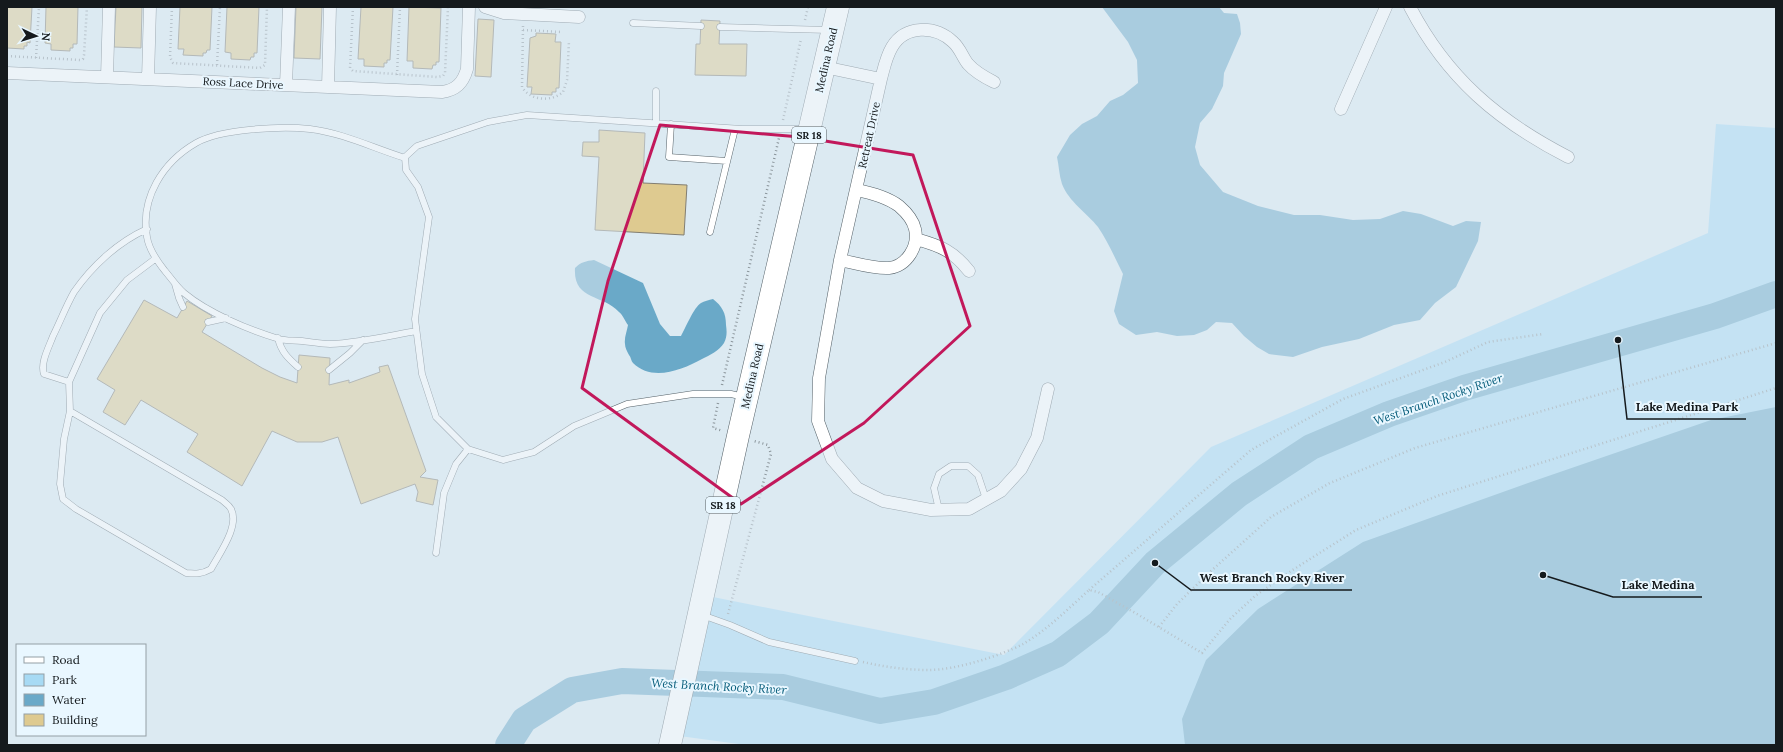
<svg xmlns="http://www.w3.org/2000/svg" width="1783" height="752" viewBox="0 0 1783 752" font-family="Lora,serif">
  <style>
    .green { fill: #a7daf4 }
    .water { fill: #6aa9c8 }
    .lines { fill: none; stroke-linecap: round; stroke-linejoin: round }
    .river { stroke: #6aa9c8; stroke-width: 26 }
    .building { fill: #deca90; stroke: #827e72 }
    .lane-casing { stroke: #556168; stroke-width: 7 }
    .street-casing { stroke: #556168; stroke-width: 13 }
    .highway-casing { stroke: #556168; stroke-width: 23 }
    .path { stroke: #8b959b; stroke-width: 2.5; stroke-dasharray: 1 3; stroke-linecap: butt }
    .lane { stroke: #fff; stroke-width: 6 }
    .street { stroke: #fff; stroke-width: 12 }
    .highway { stroke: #fff; stroke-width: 22 }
    .marked { fill: none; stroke: #c2185b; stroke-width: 3; stroke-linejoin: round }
    .labels { text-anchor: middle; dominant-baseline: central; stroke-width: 4; stroke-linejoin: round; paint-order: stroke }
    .shield { fill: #e9f7ff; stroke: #555c61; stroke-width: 1 }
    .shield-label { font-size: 10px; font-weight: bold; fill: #151a1d }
    .street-label { font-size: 11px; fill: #151a1d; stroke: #e9f7ff }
    .water-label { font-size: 12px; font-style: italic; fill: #045b79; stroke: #e9f7ff }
    .leader { fill: none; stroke: #151a1d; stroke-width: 1.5 }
    .callout-dot { fill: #151a1d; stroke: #e9f7ff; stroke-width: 1.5 }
    .callout-label { font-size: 12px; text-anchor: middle; font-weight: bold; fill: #151a1d; stroke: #e9f7ff; stroke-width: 4; stroke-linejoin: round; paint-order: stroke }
  </style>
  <rect width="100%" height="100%" fill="#dceaf2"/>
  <path class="green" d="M 1716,124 L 1776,128 L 1776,745 L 746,745 L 672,735 L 703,595 L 1004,655 L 1211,447 L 1708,233 Z"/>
  <path class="water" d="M 1102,7 L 1219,7 L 1224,13 L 1237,14 L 1240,23 L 1241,34 L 1224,73 L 1223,86 L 1212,109 L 1200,123 L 1195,147 L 1200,165 L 1223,192 L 1258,206 L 1294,215 L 1320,215 L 1353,220 L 1380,219 L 1403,211 L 1421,214 L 1453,226 L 1466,221 L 1481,222 L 1478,241 L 1456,287 L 1435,303 L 1420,320 L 1394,325 L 1359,339 L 1322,347 L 1293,357 L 1269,354 L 1257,347 L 1244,336 L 1232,323 L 1216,322 L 1207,330 L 1194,335 L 1177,336 L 1157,332 L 1136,335 L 1119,324 L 1114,311 L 1123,274 C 1115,258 1108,242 1098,227 C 1087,213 1069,202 1062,184 C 1059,175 1059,166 1057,157 L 1070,135 L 1082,124 L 1097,116 L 1110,101 L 1123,95 L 1138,83 L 1137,60 L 1128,42 Z
    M 594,260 L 643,283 L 660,324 L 670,336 L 681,336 C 685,329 694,307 701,303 C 704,301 709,300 713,299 C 722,306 726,313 726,325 C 727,332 727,337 724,343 C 719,351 710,355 702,359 C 682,370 652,382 633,363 C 631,361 631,357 629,355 C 627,351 625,348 625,344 C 624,338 627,331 628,325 C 625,321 623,315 619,312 C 603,294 573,301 575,268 C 581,262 586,261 594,260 Z
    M 1776,407 L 1776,745 L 1185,745 L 1182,719 L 1206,660 L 1258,609 L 1363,542 L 1528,483 L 1711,420 Z"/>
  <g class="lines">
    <path class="river" d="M 508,745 L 524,720 L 572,690 L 622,681 L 783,687 L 880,711 L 934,702 L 1006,677 L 1058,654 L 1099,623 L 1155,563 L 1239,494 L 1311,447 L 1389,414 L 1464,388 L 1715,316 L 1776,294"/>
  </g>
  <path class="building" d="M 7,7 L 32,7 L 30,43 L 27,42 L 27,46 L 24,46 L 24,49 L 7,48 Z
    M 46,7 L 78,7 L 77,44 L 73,44 L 73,48 L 70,48 L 70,51 L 51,50 L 51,44 L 45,43 Z
    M 116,7 L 142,7 L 141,48 L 114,47 Z
    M 180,7 L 212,7 L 210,50 L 207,50 L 206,53 L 203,53 L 203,56 L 183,55 L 184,49 L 178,49 Z
    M 227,7 L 259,7 L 257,53 L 254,53 L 254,57 L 251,57 L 250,60 L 231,59 L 231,53 L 225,52 Z
    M 296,7 L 322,7 L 320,59 L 294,58 Z
    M 361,7 L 393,7 L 390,60 L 387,60 L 387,63 L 384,63 L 384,67 L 364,66 L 364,59 L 358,59 Z
    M 409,7 L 441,8 L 439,62 L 436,62 L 436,65 L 433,65 L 432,69 L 413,68 L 413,61 L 407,61 Z
    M 478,19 L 494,20 L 491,77 L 475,76 Z
    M 701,20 L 720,21 L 719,44 L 747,44 L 746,76 L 695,75 L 696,44 L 700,44 Z
    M 536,33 L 556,34 L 555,42 L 561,42 L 559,88 L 556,88 L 556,92 L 552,92 L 552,95 L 531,94 L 532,87 L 527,87 L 530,38 L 536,36 Z
    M 599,130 L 645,133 L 643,183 L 687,185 L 684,235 L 595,230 L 599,157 L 582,156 L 583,142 L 599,142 Z
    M 144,300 L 177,318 L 187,301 L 212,316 L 202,332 L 262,368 L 280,377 L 297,383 L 299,355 L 330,358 L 329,385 L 349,380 L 349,383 L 380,372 L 379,367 L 388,365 L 426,471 L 420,477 L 438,480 L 433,505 L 416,501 L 418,492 L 415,484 L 361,504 L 338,437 L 322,442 L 297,442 L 272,431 L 242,486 L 187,452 L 198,434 L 141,400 L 125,425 L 103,412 L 115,390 L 97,379 Z"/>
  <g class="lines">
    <g class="lane-casing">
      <path id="lane" d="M 633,23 L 701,26
        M 720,27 L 829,30
        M 656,123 L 656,91
        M 671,124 L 669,157 L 727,161
        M 405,158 C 373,148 343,133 310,129 C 281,126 220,129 196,143 C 163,162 140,198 147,237 C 149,250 157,261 165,271 C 171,278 177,287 184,293 C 208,313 249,330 279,339 C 286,341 294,340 302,341 C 311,342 321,344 330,344 C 359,343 388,336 416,331
        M 710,232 L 735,129
        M 175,284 L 179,298 L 183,307
        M 208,322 L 226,318
        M 278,338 C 281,352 289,359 298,367
        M 329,370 L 350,353 L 363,340
        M 69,382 L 100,313 L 127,280 L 155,259
        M 744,397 L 731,394 L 693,394 L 627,404 L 574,426 L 534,452 L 503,460 L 468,449 L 436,417 L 422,374 L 415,319 L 429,217 L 418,187 L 406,170 L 405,157 L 417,146 L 488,122 L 527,115 L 742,129 L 806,129
        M 70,411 L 222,500 C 225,503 229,505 231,509 C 240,526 219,554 211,569 C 202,574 196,574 186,573 L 76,509 L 63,499 L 60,484 L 64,439 L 70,411 L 69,382 L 44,374 C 40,363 49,347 53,336 C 60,322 66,306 74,292 C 92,266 118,242 147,229
        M 939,510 L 934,488 L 939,474 L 951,466 L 968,466 L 978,475 L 986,499
        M 436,553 L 444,493 L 456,464 L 468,449
        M 702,615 L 730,625 L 769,642 L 855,661"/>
    </g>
    <g class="street-casing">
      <path id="street" d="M 485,7 L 504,13 L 579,17
        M 1410,7 C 1447,78 1498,121 1568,157
        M 824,67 L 881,79
        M 7,73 L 442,92 C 456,90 463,83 467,69 L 469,7
        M 107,77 L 109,7
        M 148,79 L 150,7
        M 994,82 C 984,77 975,72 968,64 C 963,58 960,48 953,42 C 935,25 905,25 892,47 C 886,57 884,68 881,79 L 840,260 L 819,378 L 818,421 L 832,459 L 857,488 L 883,501 L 931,510 L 969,509 L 1001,491 L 1021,469 L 1037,438 L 1048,389
        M 286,85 L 289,7
        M 328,87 L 330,7
        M 1341,109 L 1386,7
        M 916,239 C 941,246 953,251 969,271
        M 840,260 C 856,263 873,269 889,268 C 907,266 919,246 915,229 C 913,220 906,212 899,206 C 887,197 872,193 856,190"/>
    </g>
    <g class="highway-casing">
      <path id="highway" d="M 670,745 L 738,436 L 838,7"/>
    </g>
    <path class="path" d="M 172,7 L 170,57 L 173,63 L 260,68 L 265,65 L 267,7
      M 353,7 L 350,68 L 353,71 L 437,77 L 443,76 L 445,73 L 448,7
      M 805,20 L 808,7
      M 523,26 L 522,87 C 530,101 552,102 563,92 L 567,80 L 569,41
      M 523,30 L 562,32
      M 7,56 L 80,60 L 83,59 L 84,55 L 87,7
      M 36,58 L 39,7
      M 217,65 L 220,7
      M 397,75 L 400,7
      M 783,120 L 801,39
      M 722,385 L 779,138
      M 718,403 L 713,428 L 723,431
      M 1089,590 L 1251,450 L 1343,399 L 1445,362 L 1488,342 L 1543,334
      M 728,614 L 771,454 L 768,445 L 754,441
      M 1159,627 L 1177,604 L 1211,571 L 1271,517 L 1330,483 L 1415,448 L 1776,343
      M 863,662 C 885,667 907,670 929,670 C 955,670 1000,656 1023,644 C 1047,630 1068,609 1089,590 L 1098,592 L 1137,614 L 1202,653 L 1230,619 L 1255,596 L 1291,571 L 1356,530 L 1437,496 L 1776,388"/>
    <use href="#lane" class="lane"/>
    <use href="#street" class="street"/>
    <use href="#highway" class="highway"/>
  </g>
  <path d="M0 0H1783V752H0ZM 660,125 L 800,137 L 913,155 L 970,326 L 864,423 L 741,504 L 582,388 L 608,281 Z" fill="#dceaf2" fill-opacity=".55" fill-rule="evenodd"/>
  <path class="marked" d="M 660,125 L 800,137 L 913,155 L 970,326 L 864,423 L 741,504 L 582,388 L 608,281 Z"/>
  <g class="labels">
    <g class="shield">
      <rect x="792" y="127" width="34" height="16" rx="3"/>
      <rect x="706" y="497" width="34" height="16" rx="3"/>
    </g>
    <g class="shield-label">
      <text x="809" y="135">SR 18</text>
      <text x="723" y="505">SR 18</text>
    </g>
    <g class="street-label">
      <text transform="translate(826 60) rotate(-77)">Medina Road</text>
      <text transform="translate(243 83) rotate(3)">Ross Lace Drive</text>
      <text transform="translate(869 135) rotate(-78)">Retreat Drive</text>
      <text transform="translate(752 376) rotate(-77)">Medina Road</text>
    </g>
    <g class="water-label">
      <text transform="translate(1438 399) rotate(-19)">West Branch Rocky River</text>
      <text transform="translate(719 686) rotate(3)">West Branch Rocky River</text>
    </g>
  </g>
  <path class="leader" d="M1618 340L1627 419H1746M1155 563L1191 590H1352M1543 575L1613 597H1702"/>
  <g class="callout-dot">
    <circle cx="1618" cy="340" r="4"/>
    <circle cx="1155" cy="563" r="4"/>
    <circle cx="1543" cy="575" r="4"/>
  </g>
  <g class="callout-label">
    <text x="1687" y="411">Lake Medina Park</text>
    <text x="1272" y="582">West Branch Rocky River</text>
    <text x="1658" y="589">Lake Medina</text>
  </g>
  <rect width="1783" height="752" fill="none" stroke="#151a1d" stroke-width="16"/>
  <rect x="16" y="644" width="130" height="92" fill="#e9f7ff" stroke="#949fa5"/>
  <rect x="24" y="657" width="20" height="6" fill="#ffffff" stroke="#949fa5"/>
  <text x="52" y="664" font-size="12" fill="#151a1d">Road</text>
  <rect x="24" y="674" width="20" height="12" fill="#a7daf4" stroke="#949fa5"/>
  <text x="52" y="684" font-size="12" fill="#151a1d">Park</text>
  <rect x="24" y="694" width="20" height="12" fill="#6aa9c8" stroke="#949fa5"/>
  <text x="52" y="704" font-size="12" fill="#151a1d">Water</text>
  <rect x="24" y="714" width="20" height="12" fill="#deca90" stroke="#949fa5"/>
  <text x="52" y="724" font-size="12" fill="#151a1d">Building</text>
  <g transform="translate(36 36) rotate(94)" stroke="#e9f7ff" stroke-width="3" paint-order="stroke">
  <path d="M0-3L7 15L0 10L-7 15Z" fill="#151a1d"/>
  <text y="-6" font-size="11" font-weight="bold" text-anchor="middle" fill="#151a1d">N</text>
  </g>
</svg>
